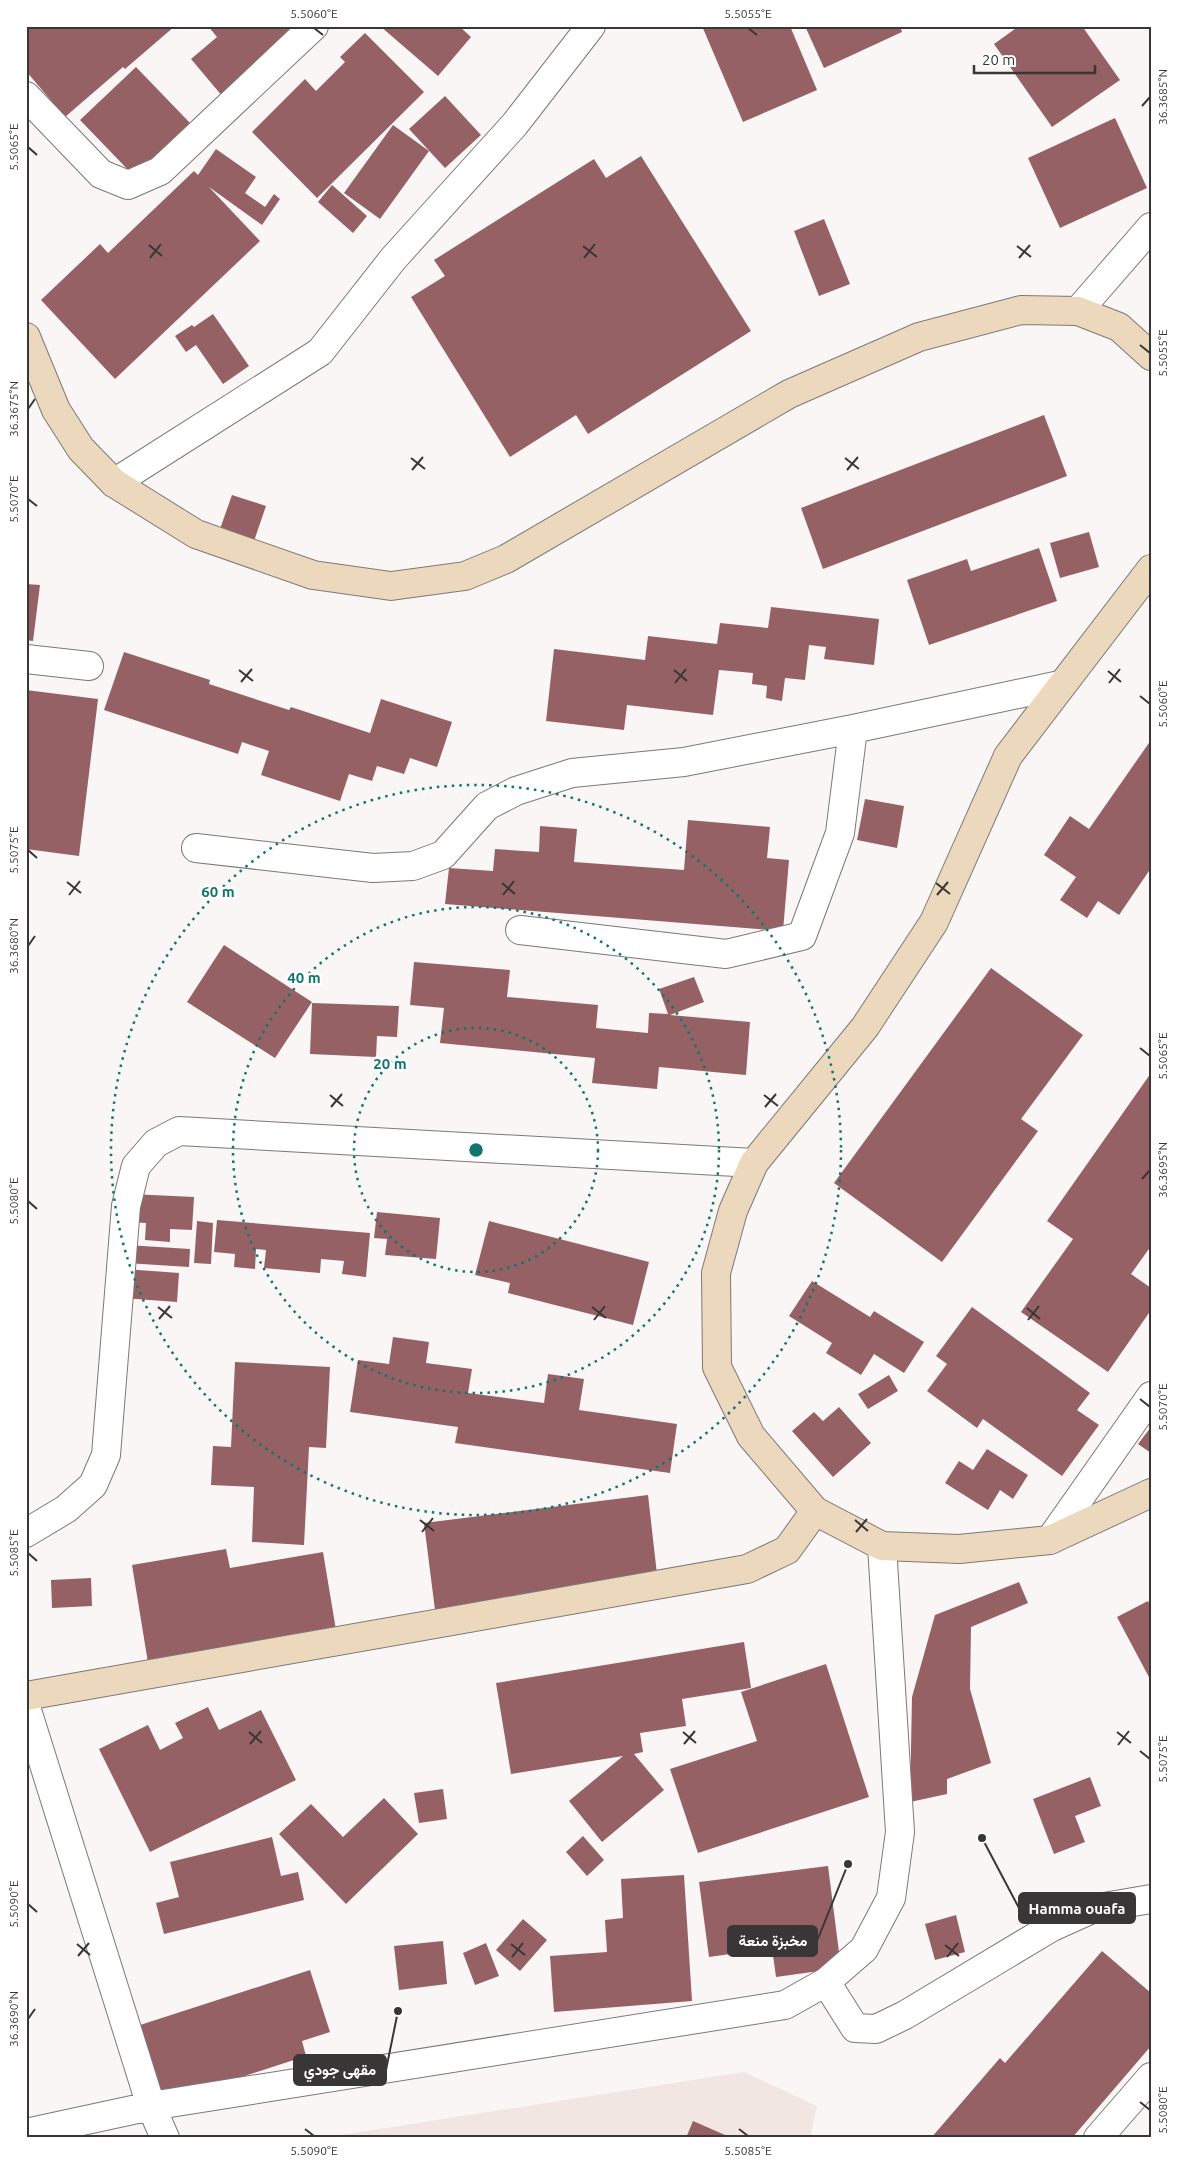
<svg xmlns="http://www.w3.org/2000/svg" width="1177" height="2164" viewBox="0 0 1177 2164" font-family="Ubuntu,Vazirmatn,sans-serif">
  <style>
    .built { fill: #f2e6e2 }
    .building { fill: #966165 }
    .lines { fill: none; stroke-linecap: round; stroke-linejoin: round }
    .street-casing { stroke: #7c7977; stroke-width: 30 }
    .secondary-casing { stroke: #7c7977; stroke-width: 30 }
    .street { stroke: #fff; stroke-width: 28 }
    .secondary { stroke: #ecd9bd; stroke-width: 28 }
    .ticks { fill: none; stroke: #383636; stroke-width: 2 }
    .ring { fill: none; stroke: #0f766e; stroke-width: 2.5; stroke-dasharray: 2.5 5 }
    .centre { fill: #0f766e; stroke: #fff; stroke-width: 2.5 }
    .ring-label { font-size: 15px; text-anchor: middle; font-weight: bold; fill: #0f766e; stroke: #fff; stroke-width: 5; stroke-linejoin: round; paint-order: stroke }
    .leader { fill: none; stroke: #383636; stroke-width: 2 }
    .callout-dot { fill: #383636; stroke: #fff; stroke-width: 2 }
    .callout { fill: #383636; stroke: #383636; stroke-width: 2 }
    .callout-label { font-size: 15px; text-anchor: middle; font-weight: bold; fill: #fff }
    .neatline { fill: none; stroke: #383636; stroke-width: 2 }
    .ticks-label { font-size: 12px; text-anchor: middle; fill: #383636 }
  </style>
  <rect width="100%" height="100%" fill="#faf6f5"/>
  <path class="built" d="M 744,2072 L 817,2106 L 810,2138 L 322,2138 Z"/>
  <path class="building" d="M 26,26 L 175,26 L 125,69 L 123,67 L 65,117 L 26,71 Z
    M 208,26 L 302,26 L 223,97 L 191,59 L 217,37 Z
    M 380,26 L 459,26 L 471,37 L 438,76 Z
    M 702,26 L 790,26 L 817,90 L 743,122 Z
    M 805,26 L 900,26 L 902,32 L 824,68 Z
    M 1019,26 L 1082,26 L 1120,80 L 1052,127 L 994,44 Z
    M 365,33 L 424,92 L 317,198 L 252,132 L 305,79 L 316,91 L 345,62 L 340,57 Z
    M 136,67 L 190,123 L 134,176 L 80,120 Z
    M 445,96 L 481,135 L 445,168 L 409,129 Z
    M 1115,118 L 1147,188 L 1060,228 L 1028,158 Z
    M 393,125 L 429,151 L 380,219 L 344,193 Z
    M 216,149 L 256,177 L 245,193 L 265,207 L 274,194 L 280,199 L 262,225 L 209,187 L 260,241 L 115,379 L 41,300 L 100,244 L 108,253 L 194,171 L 198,175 Z
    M 641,156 L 751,331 L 588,434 L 576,415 L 510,457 L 411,297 L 445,276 L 434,260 L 594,159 L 606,178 Z
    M 332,185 L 367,216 L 353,233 L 318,202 Z
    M 824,219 L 850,284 L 819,296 L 794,231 Z
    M 213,314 L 249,366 L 223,384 L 196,345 L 186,352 L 175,336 L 192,325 L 194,327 Z
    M 1044,415 L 1067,476 L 823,569 L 801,508 Z
    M 232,495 L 266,506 L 254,541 L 220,529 Z
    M 1089,532 L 1099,567 L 1060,578 L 1050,543 Z
    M 1039,548 L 1057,601 L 929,645 L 907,580 L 967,559 L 971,571 Z
    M 26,584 L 40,585 L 33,641 L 26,640 Z
    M 771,607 L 879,619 L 874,665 L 824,659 L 826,647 L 809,645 L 805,680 L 785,678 L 782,701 L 766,698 L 767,686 L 752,684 L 753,673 L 719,670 L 713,715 L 627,705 L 624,730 L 546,721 L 554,649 L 645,660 L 648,636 L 717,644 L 720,623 L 768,628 Z
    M 124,652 L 210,680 L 209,684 L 289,710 L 291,707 L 370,733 L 381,699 L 452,722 L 437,767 L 410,758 L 404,774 L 377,766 L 372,781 L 349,774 L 340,801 L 261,775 L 269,751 L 242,742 L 238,754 L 104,710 Z
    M 26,690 L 98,699 L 79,856 L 26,849 Z
    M 1151,740 L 1151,868 L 1119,915 L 1098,901 L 1087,918 L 1060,900 L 1076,877 L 1044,855 L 1070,816 L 1089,829 Z
    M 865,799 L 904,806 L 897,848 L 857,840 Z
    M 688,820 L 770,827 L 767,858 L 789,860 L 783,931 L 445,904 L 449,868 L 493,871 L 495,849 L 539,852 L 540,826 L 577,829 L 574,862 L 684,870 Z
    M 224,945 L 312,1002 L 275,1058 L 187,1002 Z
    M 414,962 L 510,970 L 507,997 L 598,1005 L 596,1028 L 648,1033 L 649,1013 L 668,1014 L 659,989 L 694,977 L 704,1002 L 670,1015 L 750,1022 L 746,1075 L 659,1067 L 657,1089 L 592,1083 L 595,1058 L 440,1043 L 444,1008 L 410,1005 Z
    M 991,968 L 1083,1035 L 1021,1119 L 1038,1131 L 942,1262 L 834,1183 Z
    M 312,1003 L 399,1006 L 397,1037 L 377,1036 L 376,1057 L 310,1054 Z
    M 1151,1073 L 1151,1246 L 1131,1274 L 1151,1288 L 1151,1310 L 1108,1372 L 1021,1312 L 1073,1239 L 1047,1221 Z
    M 131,1194 L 194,1197 L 192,1230 L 170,1229 L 170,1242 L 145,1240 L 146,1223 L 129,1222 Z
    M 377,1212 L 440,1218 L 436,1259 L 385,1255 L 387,1239 L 374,1238 Z
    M 217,1220 L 370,1233 L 366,1277 L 342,1274 L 344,1261 L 321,1259 L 320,1273 L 264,1268 L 266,1250 L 256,1249 L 255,1269 L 234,1267 L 235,1254 L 214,1252 Z
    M 197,1221 L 213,1223 L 211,1264 L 194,1263 Z
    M 489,1221 L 649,1262 L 633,1325 L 508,1293 L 510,1283 L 475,1275 Z
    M 127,1245 L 190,1249 L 189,1267 L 126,1263 Z
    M 125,1269 L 179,1273 L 177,1302 L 123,1298 Z
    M 812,1281 L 870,1317 L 874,1311 L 924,1342 L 904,1373 L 874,1354 L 861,1375 L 826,1353 L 832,1343 L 789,1316 Z
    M 972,1307 L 1090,1393 L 1077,1410 L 1099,1425 L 1062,1476 L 983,1419 L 977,1428 L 927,1391 L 947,1364 L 936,1356 Z
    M 393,1337 L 429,1342 L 426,1363 L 472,1369 L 468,1393 L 544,1403 L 548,1374 L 584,1379 L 579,1410 L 677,1424 L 670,1473 L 455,1443 L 458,1427 L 350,1412 L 358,1360 L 389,1364 Z
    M 235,1362 L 330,1367 L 326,1448 L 309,1447 L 304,1545 L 252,1542 L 254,1487 L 211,1485 L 213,1446 L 231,1447 Z
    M 889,1375 L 898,1391 L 868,1409 L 858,1394 Z
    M 839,1407 L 871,1443 L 833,1477 L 792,1431 L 814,1412 L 823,1421 Z
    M 1151,1427 L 1151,1453 L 1138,1444 Z
    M 987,1449 L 1028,1475 L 1013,1499 L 1000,1490 L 988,1510 L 945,1483 L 959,1461 L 973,1470 Z
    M 648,1495 L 658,1583 L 435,1610 L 424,1523 Z
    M 226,1549 L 230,1568 L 323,1552 L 336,1630 L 150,1675 L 132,1565 Z
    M 91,1578 L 92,1606 L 52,1608 L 51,1580 Z
    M 1019,1582 L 1028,1603 L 971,1627 L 970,1689 L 991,1763 L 947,1779 L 947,1794 L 910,1802 L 912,1697 L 935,1615 Z
    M 1148,1601 L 1151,1606 L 1151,1681 L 1117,1617 Z
    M 744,1642 L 751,1688 L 682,1699 L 686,1726 L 640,1733 L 643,1752 L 634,1754 L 664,1790 L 602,1842 L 569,1801 L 623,1756 L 511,1774 L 496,1683 Z
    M 826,1664 L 869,1797 L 698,1853 L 670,1769 L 757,1741 L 741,1692 Z
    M 208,1707 L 219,1730 L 261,1710 L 296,1780 L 150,1852 L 99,1749 L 148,1725 L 160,1750 L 183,1738 L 175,1723 Z
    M 1090,1777 L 1101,1806 L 1075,1816 L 1085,1842 L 1054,1854 L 1033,1799 Z
    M 443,1789 L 447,1819 L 419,1823 L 414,1793 Z
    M 384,1798 L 418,1834 L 346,1904 L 279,1834 L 311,1804 L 343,1837 Z
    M 583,1836 L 604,1860 L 587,1876 L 566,1852 Z
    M 272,1837 L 281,1876 L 298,1872 L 304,1900 L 164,1934 L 156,1903 L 179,1897 L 170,1862 Z
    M 828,1866 L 841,1968 L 776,1977 L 772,1948 L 709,1957 L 699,1882 Z
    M 684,1875 L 692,2001 L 554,2012 L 550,1956 L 607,1952 L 605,1920 L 623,1918 L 621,1879 Z
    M 956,1915 L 965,1952 L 935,1960 L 925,1924 Z
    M 523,1919 L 547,1940 L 520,1971 L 496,1950 Z
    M 443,1941 L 447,1984 L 399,1990 L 394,1946 Z
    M 486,1943 L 499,1976 L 475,1985 L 463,1953 Z
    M 1102,1951 L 1151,1993 L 1151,2046 L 1072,2138 L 931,2138 L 1000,2058 L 1005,2063 Z
    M 310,1970 L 330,2032 L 302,2041 L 306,2056 L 162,2103 L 137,2026 Z
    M 693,2121 L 732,2138 L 686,2138 Z"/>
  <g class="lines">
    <g class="street-casing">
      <path id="street" d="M 26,96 L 101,174 L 128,185 L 160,171 L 314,26
        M 1078,311 L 1151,227
        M 114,483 L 320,352 L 393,259 L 515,124 L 591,26
        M 26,659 L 89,666
        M 196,848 L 373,868 L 413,866 L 443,855 L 487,806 L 516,791 L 572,773 L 684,762 L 853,729 L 1060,685
        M 520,930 L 726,954 L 802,936 L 840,833 L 853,729
        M 26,1533 L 66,1509 L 93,1485 L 106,1455 L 126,1206 L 136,1166 L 156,1143 L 179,1131 L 754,1163
        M 1050,1540 L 1151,1396
        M 26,1707 L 151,2106 L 165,2138
        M 826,1982 L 855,2028 L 876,2029 L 905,2015 L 1052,1927 L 1092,1909 L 1151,1899
        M 26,2133 L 151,2106 L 785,2005 L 826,1982 L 864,1949 L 891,1898 L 900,1832 L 882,1546
        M 1098,2138 L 1151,2077"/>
    </g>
    <g class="secondary-casing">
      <path id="secondary" d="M 26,337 L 56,410 L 81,449 L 114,483 L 196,534 L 313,575 L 391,586 L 465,576 L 506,559 L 789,394 L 919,337 L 1021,310 L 1078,311 L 1119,327 L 1151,356
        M 1151,569 L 1008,756 L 934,922 L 865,1027 L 754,1163 L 733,1211 L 716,1273 L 717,1367 L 751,1436 L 815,1511 L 882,1546 L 959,1549 L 1050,1540 L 1151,1493
        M 26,1696 L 747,1569 L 787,1550 L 815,1511"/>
    </g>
    <use href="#street" class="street"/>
    <use href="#secondary" class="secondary"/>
  </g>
  <path class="ticks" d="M 314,28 L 323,35M 748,28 L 757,35M 1142,106 L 1150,97M 28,147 L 37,155M 149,245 L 162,256M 583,246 L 597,257M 1017,246 L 1031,257M 150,258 L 161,244M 584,258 L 595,244M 1019,258 L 1030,245M 1140,345 L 1150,353M 28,409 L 35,399M 411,458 L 425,469M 845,458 L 859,469M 412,470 L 423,457M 847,470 L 858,457M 28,499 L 37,506M 239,670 L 253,681M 674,670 L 687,681M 1108,671 L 1121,682M 241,682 L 252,669M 675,683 L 686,669M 1109,683 L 1120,669M 1140,696 L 1150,704M 28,850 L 37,858M 67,882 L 81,893M 502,883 L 515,894M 936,883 L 950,894M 69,895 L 80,881M 503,895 L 514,881M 937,895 L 948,882M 28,946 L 35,936M 1140,1048 L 1150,1056M 330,1095 L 343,1106M 764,1095 L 778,1106M 331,1107 L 342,1094M 765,1107 L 776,1094M 1142,1179 L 1150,1170M 28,1201 L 37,1209M 158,1307 L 172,1318M 592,1307 L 606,1318M 1027,1308 L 1040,1319M 159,1319 L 170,1306M 594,1320 L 605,1306M 1028,1320 L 1039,1306M 1140,1399 L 1150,1407M 420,1520 L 434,1531M 855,1520 L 868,1531M 422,1532 L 433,1518M 856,1532 L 867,1519M 28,1553 L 37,1561M 249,1732 L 262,1743M 683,1732 L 696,1743M 1117,1732 L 1131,1743M 250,1744 L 261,1731M 684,1744 L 695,1731M 1118,1745 L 1129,1731M 1140,1751 L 1150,1759M 28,1904 L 37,1912M 77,1944 L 90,1955M 511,1944 L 525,1955M 945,1945 L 959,1956M 78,1956 L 89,1943M 512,1957 L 523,1943M 947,1957 L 958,1943M 28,2019 L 35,2009M 1140,2102 L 1150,2110M 305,2129 L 314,2136M 739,2129 L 748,2136"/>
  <g class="ring">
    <circle cx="476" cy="1150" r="122"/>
    <circle cx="476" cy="1150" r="243"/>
    <circle cx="476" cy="1150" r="365"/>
  </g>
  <circle cx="476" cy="1150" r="8" class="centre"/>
  <g class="ring-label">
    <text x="218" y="897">60 m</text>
    <text x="304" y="983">40 m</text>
    <text x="390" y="1069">20 m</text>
  </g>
  <path class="leader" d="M982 1838L1019 1908M848 1864L817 1941M398 2011L386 2070"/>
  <g class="callout-dot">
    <circle cx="982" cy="1838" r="5"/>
    <circle cx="848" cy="1864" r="5"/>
    <circle cx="398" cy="2011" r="5"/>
  </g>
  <g class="callout">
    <rect x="1019" y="1893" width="116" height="30" rx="5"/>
    <rect x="728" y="1926" width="89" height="30" rx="5"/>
    <rect x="294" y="2055" width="92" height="30" rx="5"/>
  </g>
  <g class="callout-label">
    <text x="1077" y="1914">Hamma ouafa</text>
    <text x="773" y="1946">مخبزة منعة</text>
    <text x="340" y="2075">مقهى جودي</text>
  </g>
  <rect width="1177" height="2164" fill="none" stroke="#ffffff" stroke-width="55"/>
  <path d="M974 65v8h121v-8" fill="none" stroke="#383636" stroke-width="2.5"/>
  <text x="982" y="65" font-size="15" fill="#383636" stroke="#ffffff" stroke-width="4" paint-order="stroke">20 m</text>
  <rect x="28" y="28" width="1122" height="2108" class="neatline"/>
  <g class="ticks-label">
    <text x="314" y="18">5.5060°E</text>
    <text x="748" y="18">5.5055°E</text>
    <text transform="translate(1163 97) rotate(-90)" y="4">36.3685°N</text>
    <text transform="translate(14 147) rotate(-90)" y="4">5.5065°E</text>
    <text transform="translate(1163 353) rotate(-90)" y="4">5.5055°E</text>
    <text transform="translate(14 409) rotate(-90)" y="4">36.3675°N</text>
    <text transform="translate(14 499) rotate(-90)" y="4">5.5070°E</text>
    <text transform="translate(1163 704) rotate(-90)" y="4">5.5060°E</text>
    <text transform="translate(14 850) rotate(-90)" y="4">5.5075°E</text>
    <text transform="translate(14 946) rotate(-90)" y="4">36.3680°N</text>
    <text transform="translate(1163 1056) rotate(-90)" y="4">5.5065°E</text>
    <text transform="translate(1163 1170) rotate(-90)" y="4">36.3695°N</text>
    <text transform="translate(14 1201) rotate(-90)" y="4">5.5080°E</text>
    <text transform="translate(1163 1407) rotate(-90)" y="4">5.5070°E</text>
    <text transform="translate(14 1553) rotate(-90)" y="4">5.5085°E</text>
    <text transform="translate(1163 1759) rotate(-90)" y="4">5.5075°E</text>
    <text transform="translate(14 1904) rotate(-90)" y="4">5.5090°E</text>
    <text transform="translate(14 2019) rotate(-90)" y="4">36.3690°N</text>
    <text transform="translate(1163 2110) rotate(-90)" y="4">5.5080°E</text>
    <text x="314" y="2155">5.5090°E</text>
    <text x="748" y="2155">5.5085°E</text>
  </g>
</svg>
